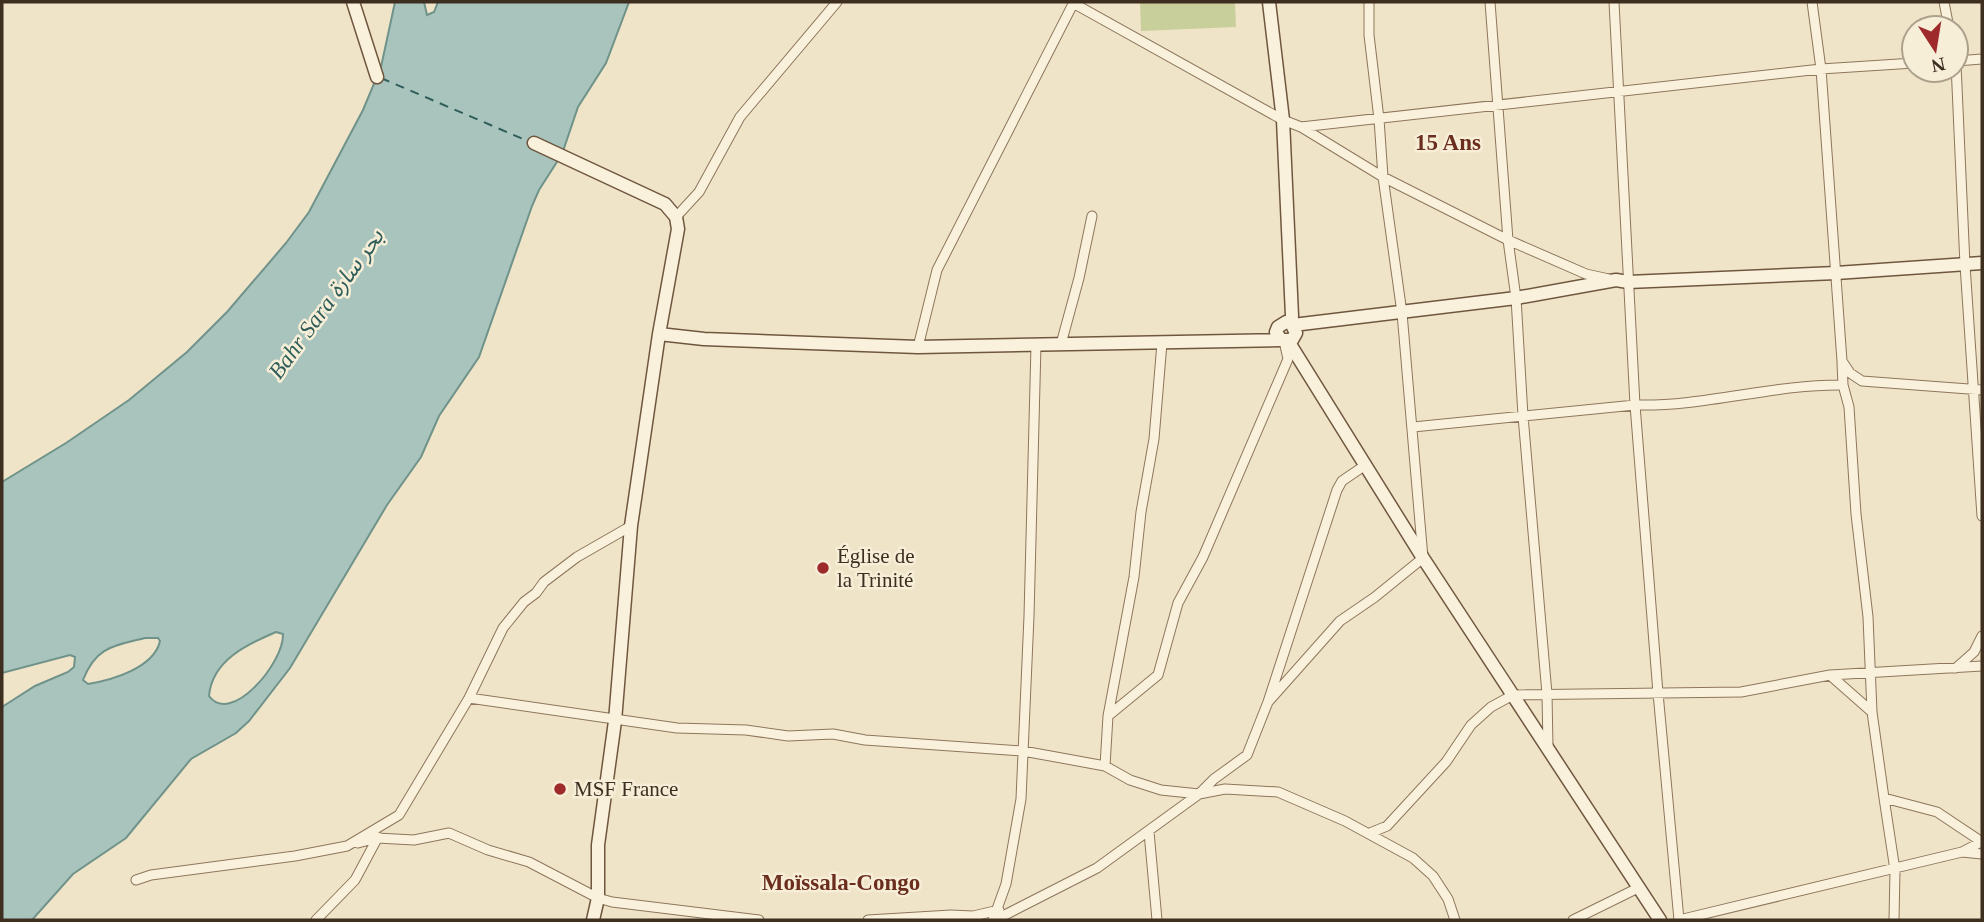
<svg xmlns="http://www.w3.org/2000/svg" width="1984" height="922" viewBox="0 0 1984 922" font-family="'Times New Roman','Noto Sans Arabic',serif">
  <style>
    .green { fill: #c9cf9b }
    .water { fill: #a9c4bc; stroke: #6f938a; stroke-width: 2; fill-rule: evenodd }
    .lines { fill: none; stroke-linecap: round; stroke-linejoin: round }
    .ferry { stroke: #2f5d5a; stroke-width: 2; stroke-dasharray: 9 7; stroke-linecap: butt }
    .street-casing { stroke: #8d765c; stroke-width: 11 }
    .secondary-casing { stroke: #6f573f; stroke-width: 15 }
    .street { stroke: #faf1dc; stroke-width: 9 }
    .secondary { stroke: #faf1dc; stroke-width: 12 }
    .poi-dot { fill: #9e2a2b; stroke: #f7eed8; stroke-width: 2.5 }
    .labels { text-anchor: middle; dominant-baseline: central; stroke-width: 5; stroke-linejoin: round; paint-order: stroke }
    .poi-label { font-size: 21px; fill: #3d2e20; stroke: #f7eed8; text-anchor: start }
    .neighbourhood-label { font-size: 23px; font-weight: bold; fill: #6b2e1e; stroke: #f7eed8 }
    .water-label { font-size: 23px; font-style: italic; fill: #2f5d5a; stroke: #f7eed8 }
  </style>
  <rect width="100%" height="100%" fill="#f0e4c8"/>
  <path class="green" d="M 1140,2 L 1235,2 L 1236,27 L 1141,31 Z"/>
  <path class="water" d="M 395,2 L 424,2 L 427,15 L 434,12 L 438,2 L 629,2 L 606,63 L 578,107 L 562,154 L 539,190 L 532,206 L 479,357 L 439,416 L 421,457 L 387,505 L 290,668 L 249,721 L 236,733 L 191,759 L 126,838 L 73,874 L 32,920 L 2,920 L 2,707 L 35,686 L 68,672 L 74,667 L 75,657 L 70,655 L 2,673 L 2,482 L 66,443 L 129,400 L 187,352 L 227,312 L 286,243 L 309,212 L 363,110 L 381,67 ZM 276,632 L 283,634 C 284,663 231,726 209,696 C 212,660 248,644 276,632 ZM 145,638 L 158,638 L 160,641 C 154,668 112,680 88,684 L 83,680 C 96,647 113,646 145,638 Z"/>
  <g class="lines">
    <path class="ferry" d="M 381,78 L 530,142"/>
    <g class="street-casing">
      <path id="street" d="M 1490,2 L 1508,240 L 1516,298 L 1523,416 L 1547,694 L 1548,747
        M 1614,2 L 1635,405 L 1658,693 L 1679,920
        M 1812,2 L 1821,69 L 1842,361 L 1850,373 L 1862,381 L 1982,390
        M 1944,2 L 1949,28
        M 1073,3 L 1283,120 L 1301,127 L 1383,177 L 1508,240 L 1586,274 L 1609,279
        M 1956,61 L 1982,59
        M 1956,64 L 1965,265 L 1982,516
        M 1301,127 L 1821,69 L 1914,63
        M 676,217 L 699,192 L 740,117 L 837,2
        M 1061,344 L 1079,278 L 1092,216
        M 918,347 L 937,270 L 1074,2
        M 1842,363 L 1843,385 L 1849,407 L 1856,514 L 1868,617 L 1872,712
        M 1413,427 L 1635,405 C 1705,407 1773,384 1843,385
        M 1956,668 L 1974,652 L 1982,636
        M 1830,675 L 1872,712 L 1884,798 L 1937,812 L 1982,842
        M 469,698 L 677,728 L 746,730 L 788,736 L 833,734 L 865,740 L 1023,751 L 1105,766 L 1130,780 L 1161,790 L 1199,794 L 1225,789 L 1278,792 L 1345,821 L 1413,858 L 1433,876 L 1448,899 L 1455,920
        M 1268,702 L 1340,621 L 1375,597 L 1423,558 L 1402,313 L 1383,177 L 1379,119 L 1369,35 L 1369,2
        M 1108,716 L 1158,675 L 1178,603 L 1203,557 L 1288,359 L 1284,341
        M 1105,766 L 1108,716 L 1134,577 L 1141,512 L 1154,439 L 1162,343
        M 1884,798 L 1895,870 L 1894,920
        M 1149,832 L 1157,920
        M 1370,833 L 1387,826 L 1446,762 L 1471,725 L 1491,707 L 1513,695 L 1741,692 L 1830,675 L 1982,666
        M 1981,842 L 1962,852 L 1982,854
        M 358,843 L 377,838 L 414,840 L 449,833 L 488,850 L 529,862 L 598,898 L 612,902 L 759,920
        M 136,880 L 151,875 L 295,856 L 347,846 L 399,815 L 469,698 L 503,628 L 524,602 L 536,593 L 544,582 L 577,557 L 631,526
        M 316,920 L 355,880 L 378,837
        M 868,920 L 951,915 L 973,916 L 999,910
        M 993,920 L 1006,884 L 1021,799 L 1029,616 L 1036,345
        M 995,920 L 1097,868 L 1199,794 L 1214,779 L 1247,755 L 1268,702 L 1337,490 L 1342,481 L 1364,466
        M 1573,920 L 1638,888
        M 1679,920 L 1962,852"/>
    </g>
    <g class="secondary-casing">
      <path id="secondary" d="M 353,2 L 377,77
        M 1269,2 L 1283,120 L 1292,316 L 1291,323 L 1296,333 L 1292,340 L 1281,340 L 1276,332 L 1278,327 L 1286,322 L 1291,323
        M 534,143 L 665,204 L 676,217 L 678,229 L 659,334 L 631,526 L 615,721 L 598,845 L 598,898 L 593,920
        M 1293,325 L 1516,298 L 1616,280 L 1628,282 L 1836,273 L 1982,263
        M 659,334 L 704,339 L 918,347 L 1281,340
        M 1288,341 L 1423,558 L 1660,920"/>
    </g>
    <use href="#street" class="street"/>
    <use href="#secondary" class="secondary"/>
  </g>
  <g class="poi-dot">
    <circle cx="823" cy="568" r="7"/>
    <circle cx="560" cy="789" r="7"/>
  </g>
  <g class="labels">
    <g class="poi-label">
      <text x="837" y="556">Église de<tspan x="837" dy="24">la Trinité</tspan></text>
      <text x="574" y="789">MSF France</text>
    </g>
    <g class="neighbourhood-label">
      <text x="1448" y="142">15 Ans</text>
      <text x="841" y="882">Moïssala-Congo</text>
    </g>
    <g class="water-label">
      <text transform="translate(326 304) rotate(-54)">Bahr Sara بحر سارة</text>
    </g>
  </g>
  <rect width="1984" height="922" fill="none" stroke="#3d2e20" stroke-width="7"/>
  <g transform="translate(1935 49) rotate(168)"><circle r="33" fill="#f7eed8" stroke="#ada18e" stroke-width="2"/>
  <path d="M0-5L12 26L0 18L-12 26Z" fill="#9e2a2b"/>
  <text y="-10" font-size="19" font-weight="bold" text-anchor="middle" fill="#3d2e20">N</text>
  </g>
</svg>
